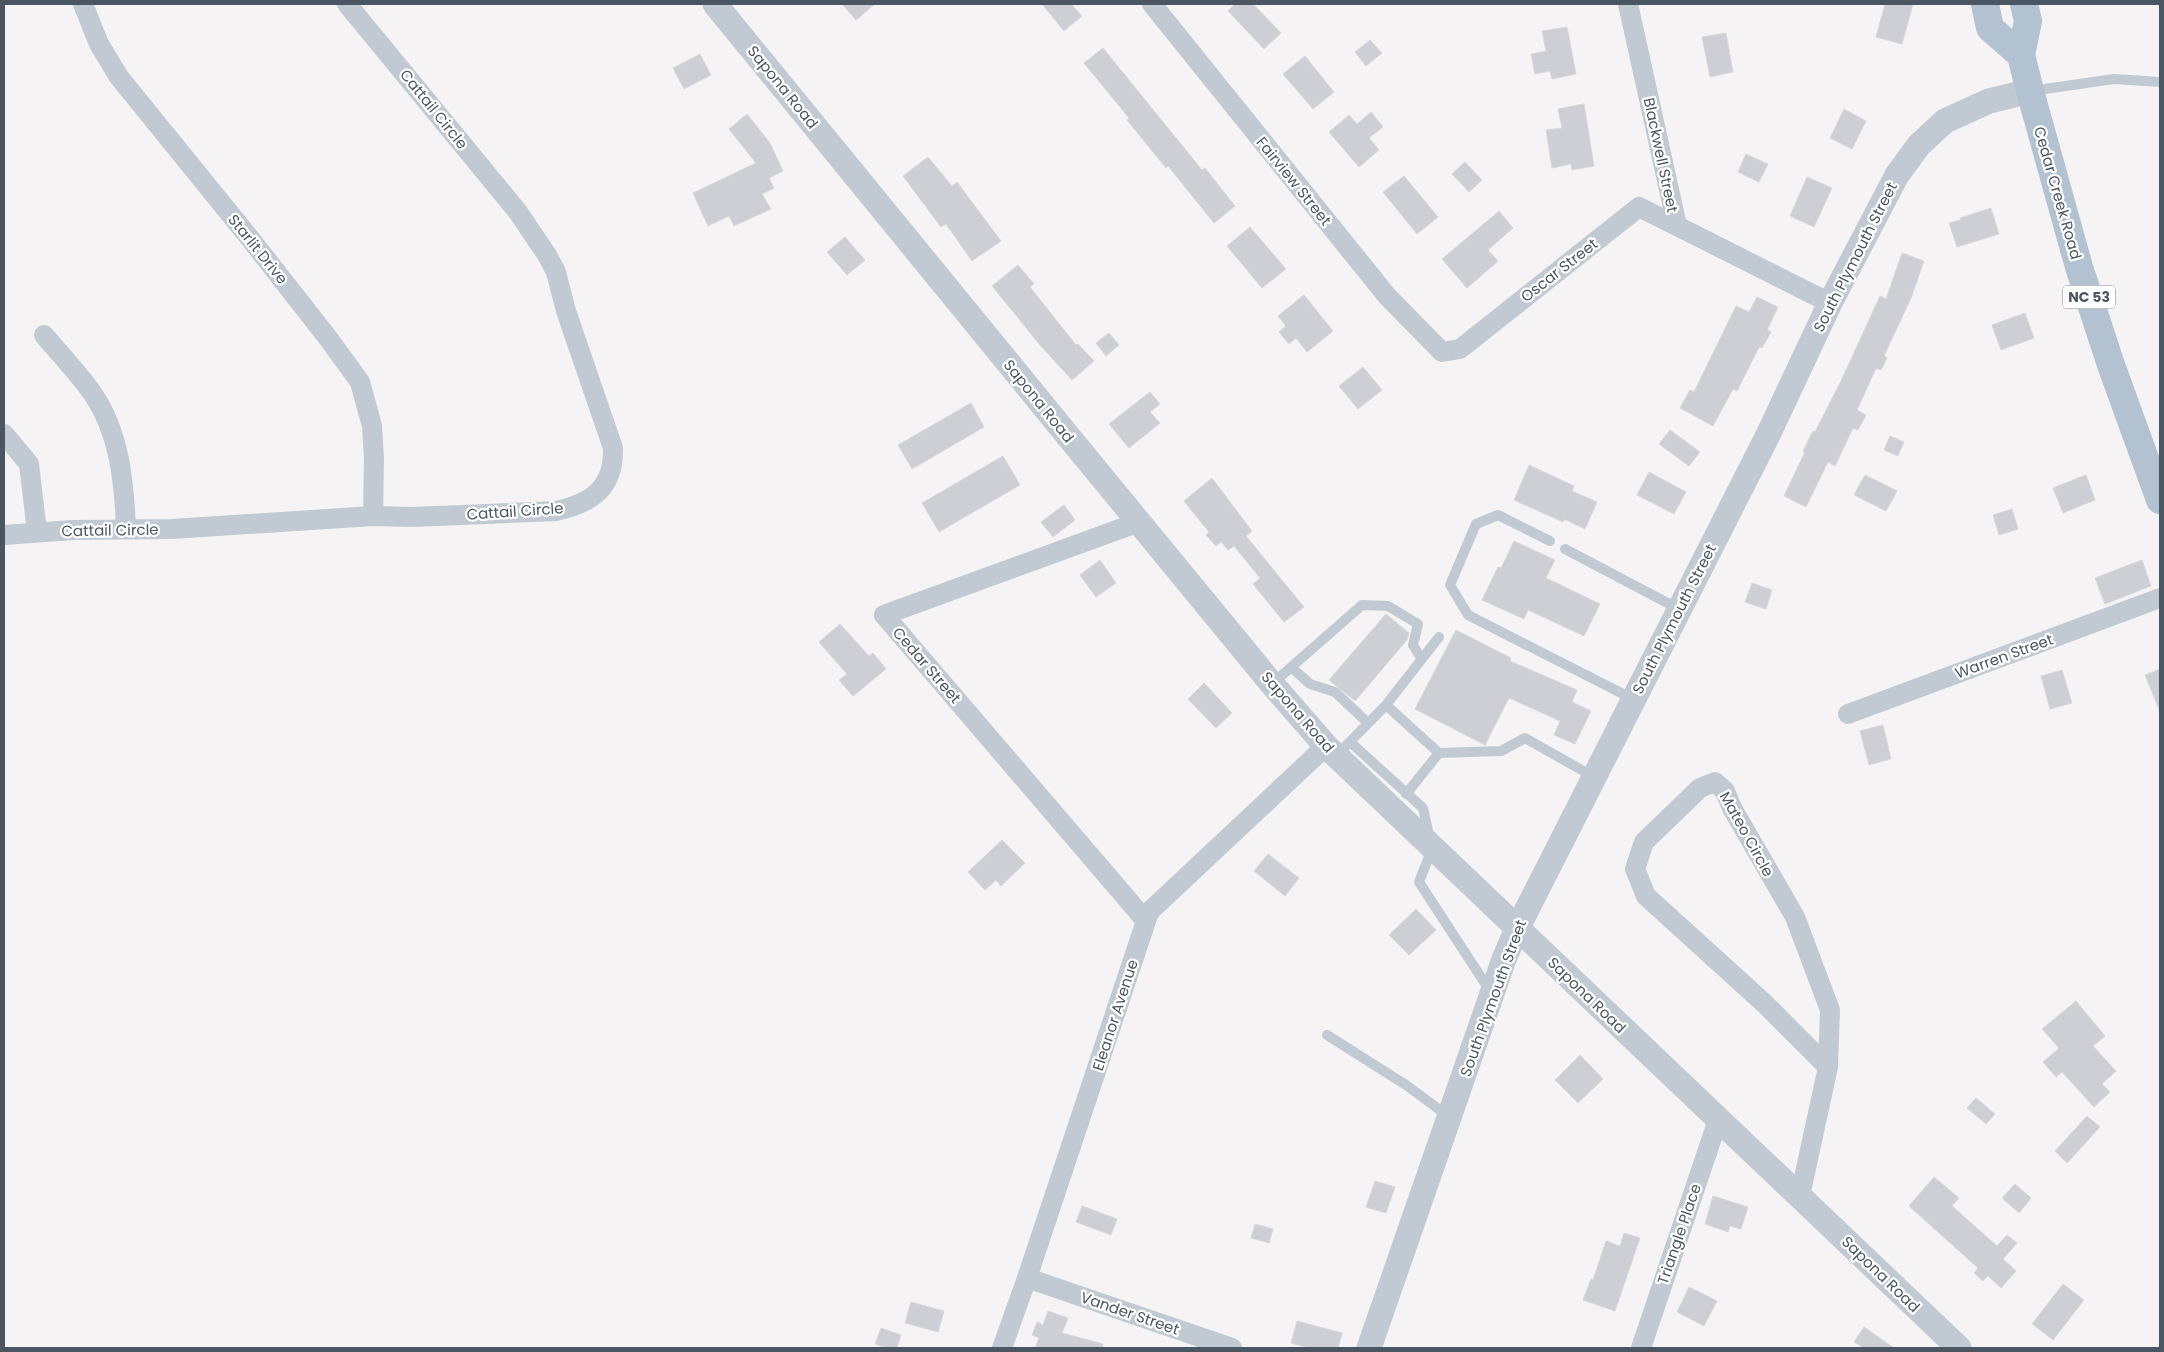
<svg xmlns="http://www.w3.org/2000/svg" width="2164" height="1352" viewBox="0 0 2164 1352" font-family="Poppins,sans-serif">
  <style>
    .building { fill: #cdcfd5; stroke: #d7d9de }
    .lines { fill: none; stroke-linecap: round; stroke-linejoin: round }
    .service { stroke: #c1cad2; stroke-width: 10 }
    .minor { stroke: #c1cad2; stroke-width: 20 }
    .tertiary { stroke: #c1cad2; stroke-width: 25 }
    .primary { stroke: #b3c2d1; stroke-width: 28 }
    .labels { text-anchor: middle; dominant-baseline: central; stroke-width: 4.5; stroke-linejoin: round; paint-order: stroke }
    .shield { fill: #fff; stroke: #808990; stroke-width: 1 }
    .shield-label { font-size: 14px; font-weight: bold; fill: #4a5661 }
    .street-label { font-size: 15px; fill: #4a5661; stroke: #fff }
  </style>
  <rect width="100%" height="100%" fill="#f5f3f3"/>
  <path class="building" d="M 842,4 L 875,4 L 856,20 Z
    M 1042,4 L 1071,4 L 1082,16 L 1064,31 Z
    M 1235,4 L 1253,4 L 1281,33 L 1264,49 L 1228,11 Z
    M 1885,4 L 1913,4 L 1902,44 L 1876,37 Z
    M 1567,27 L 1576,74 L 1552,79 L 1550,71 L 1535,74 L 1531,54 L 1546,51 L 1542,31 Z
    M 1726,33 L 1733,72 L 1710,77 L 1702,37 Z
    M 1370,40 L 1382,53 L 1366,66 L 1355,52 Z
    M 1103,48 L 1202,170 L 1205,168 L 1235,206 L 1214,223 L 1168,166 L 1166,168 L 1127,120 L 1129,118 L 1084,63 Z
    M 700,54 L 711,75 L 684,89 L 673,68 Z
    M 1305,56 L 1334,92 L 1313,109 L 1283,74 Z
    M 1584,104 L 1594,166 L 1572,170 L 1571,164 L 1552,168 L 1546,130 L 1562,128 L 1558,109 Z
    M 1844,109 L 1866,121 L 1852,149 L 1830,138 Z
    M 1371,112 L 1383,127 L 1369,138 L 1379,150 L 1359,167 L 1329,132 L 1349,115 L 1357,124 Z
    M 747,114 L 770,143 L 783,171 L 769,178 L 774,188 L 762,194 L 771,209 L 734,226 L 729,216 L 708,226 L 693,193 L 756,163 L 729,129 Z
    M 1746,154 L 1768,164 L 1759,182 L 1738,172 Z
    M 928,157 L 952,186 L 957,182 L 1001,241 L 972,261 L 946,224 L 941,227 L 903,176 Z
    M 1465,162 L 1482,180 L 1469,192 L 1452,174 Z
    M 1404,176 L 1438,217 L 1417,234 L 1383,192 Z
    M 1807,177 L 1832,188 L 1814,227 L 1790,216 Z
    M 1991,208 L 1999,234 L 1957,247 L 1949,223 L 1961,220 L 1960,218 Z
    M 1499,211 L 1513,228 L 1488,250 L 1498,261 L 1467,288 L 1442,259 Z
    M 1250,227 L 1286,269 L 1262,288 L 1227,246 Z
    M 845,237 L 865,260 L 847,275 L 827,252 Z
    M 1902,253 L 1924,261 L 1911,298 L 1884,356 L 1887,358 L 1881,370 L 1876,368 L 1857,410 L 1866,415 L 1858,430 L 1853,428 L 1835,466 L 1828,462 L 1806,507 L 1784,496 L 1805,452 L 1803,451 L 1813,431 L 1815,432 L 1841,381 L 1880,296 L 1886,299 Z
    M 1018,265 L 1034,284 L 1030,287 L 1076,345 L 1078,344 L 1094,361 L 1072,380 L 1040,345 L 992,286 Z
    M 1304,295 L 1333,331 L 1307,352 L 1296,338 L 1289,344 L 1279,332 L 1286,326 L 1278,316 Z
    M 1757,297 L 1778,307 L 1767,330 L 1771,332 L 1762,348 L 1759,347 L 1737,391 L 1733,389 L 1713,426 L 1680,408 L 1690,390 L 1694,392 L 1736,306 L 1749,312 Z
    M 2025,313 L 2034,338 L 2001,350 L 1992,325 Z
    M 1109,333 L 1119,345 L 1106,356 L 1096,343 Z
    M 1363,367 L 1382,390 L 1358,409 L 1339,386 Z
    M 1150,392 L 1160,404 L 1150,412 L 1160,423 L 1129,448 L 1109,424 Z
    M 971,403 L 984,427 L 912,469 L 898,445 Z
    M 1670,430 L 1700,452 L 1689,466 L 1659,444 Z
    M 1890,436 L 1904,442 L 1898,456 L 1884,450 Z
    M 1003,456 L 1020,485 L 939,532 L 922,503 Z
    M 1529,465 L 1574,486 L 1572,491 L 1597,502 L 1585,529 L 1564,519 L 1563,522 L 1514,500 Z
    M 1649,472 L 1686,492 L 1674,514 L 1637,495 Z
    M 1865,475 L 1897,491 L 1886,511 L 1854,495 Z
    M 2086,475 L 2095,500 L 2063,513 L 2053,488 Z
    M 1212,478 L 1252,531 L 1246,536 L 1304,607 L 1284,622 L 1253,584 L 1260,578 L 1234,546 L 1228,550 L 1221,542 L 1216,546 L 1206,535 L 1209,532 L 1184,501 Z
    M 1064,505 L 1075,520 L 1053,537 L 1041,522 Z
    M 2012,509 L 2018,529 L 1999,535 L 1993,515 Z
    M 1514,541 L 1555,560 L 1546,578 L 1600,604 L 1584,636 L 1528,610 L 1524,619 L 1482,600 L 1498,567 L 1501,568 Z
    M 1100,560 L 1116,583 L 1096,597 L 1080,575 Z
    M 2142,560 L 2151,586 L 2105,604 L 2095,578 Z
    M 1752,583 L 1772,590 L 1766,609 L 1745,602 Z
    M 1386,614 L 1409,633 L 1407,640 L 1355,701 L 1329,680 Z
    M 840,624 L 869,656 L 873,653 L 886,669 L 853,696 L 839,680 L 847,674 L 819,642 Z
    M 1456,630 L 1511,658 L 1510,661 L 1577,690 L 1572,702 L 1591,711 L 1575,744 L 1554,735 L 1560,721 L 1509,698 L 1485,745 L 1415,709 Z
    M 2160,669 L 2160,712 L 2145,675 Z
    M 2062,670 L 2072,703 L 2050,709 L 2041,676 Z
    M 1204,683 L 1232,713 L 1216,728 L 1188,699 Z
    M 1883,725 L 1891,759 L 1869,765 L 1860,731 Z
    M 1002,840 L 1025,863 L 1001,886 L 996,880 L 985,890 L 968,872 Z
    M 1268,854 L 1299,878 L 1285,896 L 1254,871 Z
    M 1416,909 L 1436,930 L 1409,955 L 1389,935 Z
    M 2076,1001 L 2105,1036 L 2093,1046 L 2116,1071 L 2102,1084 L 2110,1092 L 2094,1107 L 2062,1072 L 2056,1077 L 2043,1062 L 2059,1048 L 2042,1029 Z
    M 1580,1055 L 1603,1079 L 1578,1103 L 1555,1080 Z
    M 1976,1098 L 1995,1114 L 1986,1124 L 1967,1108 Z
    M 2087,1116 L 2100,1127 L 2067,1163 L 2055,1151 Z
    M 1934,1177 L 1959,1198 L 1952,1206 L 1997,1246 L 2007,1235 L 2017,1243 L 2003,1259 L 2016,1271 L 2001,1288 L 1988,1276 L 1983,1281 L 1974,1273 L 1978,1268 L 1909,1206 Z
    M 1375,1181 L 1395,1187 L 1386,1213 L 1366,1207 Z
    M 2015,1184 L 2031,1198 L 2019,1213 L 2002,1198 Z
    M 1713,1196 L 1748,1207 L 1741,1229 L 1730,1226 L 1728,1232 L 1705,1224 Z
    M 1082,1206 L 1117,1219 L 1111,1235 L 1076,1222 Z
    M 1255,1224 L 1273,1229 L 1269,1243 L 1251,1238 Z
    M 1624,1233 L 1640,1238 L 1615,1311 L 1583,1300 L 1591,1279 L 1593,1280 L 1606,1241 L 1620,1246 Z
    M 2063,1284 L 2084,1300 L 2053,1340 L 2032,1324 Z
    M 1689,1287 L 1717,1301 L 1704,1326 L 1677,1312 Z
    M 911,1302 L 944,1311 L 938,1332 L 905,1323 Z
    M 1048,1311 L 1068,1318 L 1062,1333 L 1103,1344 L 1102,1348 L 1035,1348 L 1039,1338 L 1032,1335 L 1037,1322 L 1043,1325 Z
    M 1297,1321 L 1342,1333 L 1338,1348 L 1310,1348 L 1291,1343 Z
    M 1864,1327 L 1894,1348 L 1864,1348 L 1854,1342 Z
    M 881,1328 L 901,1335 L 897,1348 L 886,1348 L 875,1344 Z"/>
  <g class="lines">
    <path class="service" d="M 2031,91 L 2114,79 L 2160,82
      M 1550,541 L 1498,515 L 1476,524 L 1450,585 L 1468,615 L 1633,699
      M 1565,549 L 1679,609
      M 1291,667 L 1310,684 L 1335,692 L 1368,723
      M 1272,684 L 1362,605 L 1388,606 L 1418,624 L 1413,645 L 1421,658
      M 1386,705 L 1439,637
      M 1350,742 L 1423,808 L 1432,849 L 1419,882 L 1490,991
      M 1336,756 L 1386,705 L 1439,753 L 1501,751 L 1525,738 L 1594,777
      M 1406,794 L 1439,753
      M 1327,1035 L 1406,1085 L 1448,1116"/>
    <path class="minor" d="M 83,4 L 99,44 L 119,77 L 252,241 L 328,338 L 360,382 L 372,426 L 374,459 L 373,516
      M 1152,4 L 1387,296 L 1442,352 L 1460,349 L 1639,207 L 1677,226
      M 1628,4 L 1677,226 L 1830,303
      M 44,335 C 60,354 78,373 93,394 C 120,434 124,482 126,529
      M 4,434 L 29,464 L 37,532
      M 1139,522 L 884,615 L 1146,921
      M 4,535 L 73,530 L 172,529 L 373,516 L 413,517 L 556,511 C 592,503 614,488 613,448 L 566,311 L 556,272 L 547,255 L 518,212 L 347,4
      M 1848,714 L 2160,598
      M 1800,1196 L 1828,1067 L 1830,1010 L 1795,917 L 1732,808 L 1725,791 L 1715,782 L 1700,788 L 1644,842 L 1635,869 L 1646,896 L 1765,1004 L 1828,1067
      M 1027,1278 L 1232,1348
      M 1002,1348 L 1027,1278 L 1149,912 L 1326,746
      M 1641,1348 L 1718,1120"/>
    <path class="tertiary" d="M 715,4 L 1068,436 L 1272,684 L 1326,746 L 1959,1348
      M 1369,1348 L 1504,959 L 1517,929 L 1768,435 L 1830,303 L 1897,175 L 1919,145 L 1945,121 L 1989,101 L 2030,91"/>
    <path class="primary" d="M 1985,4 L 1990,28 L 2021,55
      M 2024,4 L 2028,21 L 2021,55 L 2030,91 L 2079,267 L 2111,365 L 2160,500"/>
  </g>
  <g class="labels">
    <rect class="shield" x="2063" y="285.5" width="52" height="23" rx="4"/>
    <g class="shield-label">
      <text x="2089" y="297">NC 53</text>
    </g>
    <g class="street-label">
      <text transform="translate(783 87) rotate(51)">Sapona Road</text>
      <text transform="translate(434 109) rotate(51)">Cattail Circle</text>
      <text transform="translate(1661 155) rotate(78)">Blackwell Street</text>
      <text transform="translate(1294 181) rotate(51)">Fairview Street</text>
      <text transform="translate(2058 193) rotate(74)">Cedar Creek Road</text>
      <text transform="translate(258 249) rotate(51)">Starlit Drive</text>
      <text transform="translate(1855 257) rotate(-63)">South Plymouth Street</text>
      <text transform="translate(1559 270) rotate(-38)">Oscar Street</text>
      <text transform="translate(1039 401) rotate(51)">Sapona Road</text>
      <text transform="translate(515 511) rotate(-4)">Cattail Circle</text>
      <text transform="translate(110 530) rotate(-1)">Cattail Circle</text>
      <text transform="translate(1674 619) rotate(-63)">South Plymouth Street</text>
      <text transform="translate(2004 656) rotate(-20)">Warren Street</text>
      <text transform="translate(927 665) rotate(49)">Cedar Street</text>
      <text transform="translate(1298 712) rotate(49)">Sapona Road</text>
      <text transform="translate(1747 834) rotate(61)">Mateo Circle</text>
      <text transform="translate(1587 995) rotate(44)">Sapona Road</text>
      <text transform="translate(1493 998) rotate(-70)">South Plymouth Street</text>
      <text transform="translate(1115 1015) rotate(-72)">Eleanor Avenue</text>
      <text transform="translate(1679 1234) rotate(-71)">Triangle Place</text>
      <text transform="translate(1881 1274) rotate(44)">Sapona Road</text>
      <text transform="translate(1130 1313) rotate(19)">Vander Street</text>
    </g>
  </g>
  <rect width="2164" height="1352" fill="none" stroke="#4a5661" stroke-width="10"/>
</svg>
